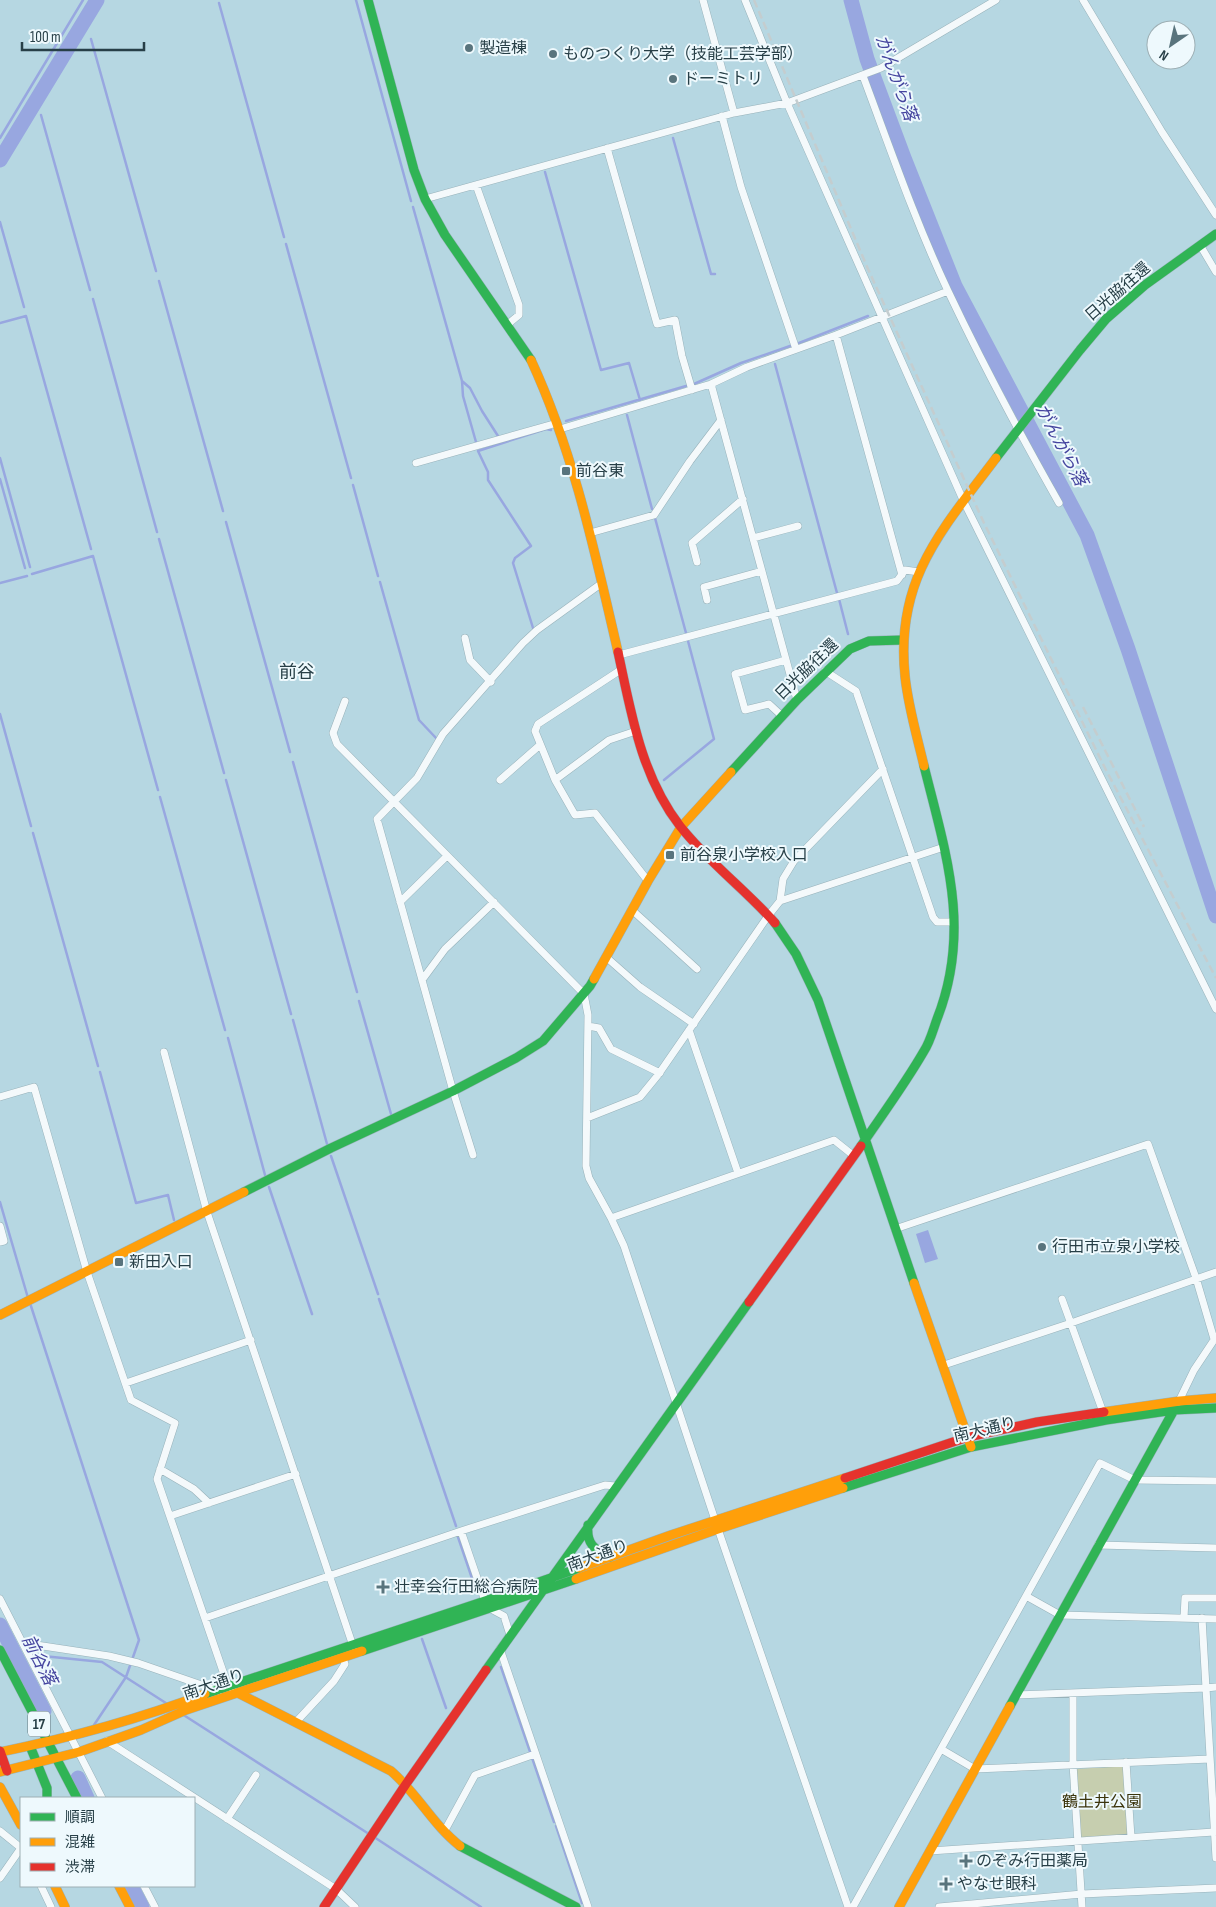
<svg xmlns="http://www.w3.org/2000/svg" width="1216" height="1907" viewBox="0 0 1216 1907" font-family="'Sofia Sans Condensed','Noto Sans JP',sans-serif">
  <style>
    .green { fill: #c6ceaf }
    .water { fill: #98a7e0 }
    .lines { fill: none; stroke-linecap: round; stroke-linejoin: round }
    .stream { stroke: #98a7e0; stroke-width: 2.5 }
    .river { stroke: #98a7e0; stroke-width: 15 }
    .street-casing { stroke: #98b2ba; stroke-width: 8 }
    .fast-casing { stroke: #98b2ba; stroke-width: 10 }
    .slow-casing { stroke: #98b2ba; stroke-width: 10 }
    .jam-casing { stroke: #98b2ba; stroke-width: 10 }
    .street { stroke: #f4f9fb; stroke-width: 7 }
    .fast { stroke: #30b455; stroke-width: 9 }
    .slow { stroke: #ff9f0a; stroke-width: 9 }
    .jam { stroke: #e5322d; stroke-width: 9 }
    .rail { stroke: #c4cdcf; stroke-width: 2.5; stroke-dasharray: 8 4; stroke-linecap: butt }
    .poi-dot { fill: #59747d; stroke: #eef9fd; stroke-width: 2 }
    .labels { text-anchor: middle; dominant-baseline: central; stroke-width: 4; stroke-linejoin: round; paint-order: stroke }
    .shield { fill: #eef9fd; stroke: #63777e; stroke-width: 1 }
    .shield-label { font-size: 15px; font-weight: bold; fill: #273f47 }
    .poi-label { font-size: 16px; fill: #273f47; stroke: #eef9fd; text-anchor: start }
    .street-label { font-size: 16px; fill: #273f47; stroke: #eef9fd }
    .park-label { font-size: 16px; fill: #3b340c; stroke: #eef9fd }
    .water-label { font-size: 18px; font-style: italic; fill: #45459f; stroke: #eef9fd }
    .neighbourhood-label { font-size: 18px; fill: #273f47; stroke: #eef9fd }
  </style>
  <rect width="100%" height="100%" fill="#b6d7e2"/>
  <path class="green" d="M 1124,1766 L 1128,1835 L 1081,1838 L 1076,1769 Z"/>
  <path class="water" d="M 928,1230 L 938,1259 L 925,1263 L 916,1234 Z"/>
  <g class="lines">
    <path class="stream" d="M 356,0 L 411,201
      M 219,3 L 284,237
      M 91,39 L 156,271
      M 41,115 L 90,290
      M 0,138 L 83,0
      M 673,138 L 711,274 L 715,274
      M 545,172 L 601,370 L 629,363 L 640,400
      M 413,207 L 462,381 L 463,396 L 476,442
      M 0,222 L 24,307
      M 286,244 L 351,478
      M 159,281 L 223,511
      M 93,299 L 157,532
      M 0,323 L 26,316 L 91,549
      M 799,343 L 868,316
      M 775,364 L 837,593
      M 462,381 L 470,388 L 482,411 L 498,436
      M 694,384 L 741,363 L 790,346
      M 627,415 L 652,509
      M 566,421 L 686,386
      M 0,458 L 30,567
      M 0,479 L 25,568
      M 353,485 L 378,576
      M 655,518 L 686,633
      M 226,522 L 290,752
      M 159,539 L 224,773
      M 32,574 L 93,556 L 158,790
      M 380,582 L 419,720 L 436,738
      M 0,583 L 27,576
      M 839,599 L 848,634
      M 533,628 L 513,563 L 515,558 L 531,546 L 488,480 L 488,472 L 478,451 L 546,429 L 551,430
      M 0,714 L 31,826
      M 293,762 L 357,992
      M 226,780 L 291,1014
      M 664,780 L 714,739 L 688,641
      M 160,797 L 225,1030
      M 33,833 L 98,1066
      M 359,1001 L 391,1114
      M 293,1020 L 327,1144
      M 228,1038 L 265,1175
      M 100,1072 L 136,1203 L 168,1195 L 174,1220
      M 331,1156 L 378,1294
      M 269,1187 L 312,1314
      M 0,1202 L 28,1298
      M 379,1299 L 456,1526
      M 30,1303 L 139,1640 L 126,1677 L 94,1725
      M 458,1537 L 477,1593
      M 422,1639 L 446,1708
      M 33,1655 L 102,1662 L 169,1705
      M 501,1667 L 554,1822
      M 182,1714 L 369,1834
      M 556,1826 L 582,1903
      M 374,1837 L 481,1907"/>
    <path class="river" d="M 851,0 L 867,59 L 904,158 L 955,286 L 1087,535 L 1128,649 L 1216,916
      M 0,160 L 97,0
      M 0,1625 L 44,1711
      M 78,1778 L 87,1798
      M 131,1886 L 142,1907"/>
    <g class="street-casing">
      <path id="street" d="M 703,0 L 734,113
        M 745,0 L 787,103 L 964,502 L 1216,1009
        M 1083,0 L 1162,132 L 1216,215
        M 863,76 C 890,148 915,221 948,291 C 982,363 1020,434 1059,503
        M 722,116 L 741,187 L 796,349
        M 607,148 L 657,324 L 675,320 L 682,356 L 692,390
        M 476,185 L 519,305 L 519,315 L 508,324
        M 425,199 L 734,113 L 787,103 L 881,68 L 996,0
        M 1200,245 L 1216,272
        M 836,335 L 902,575
        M 711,384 L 797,700
        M 560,429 L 711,384 L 747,367 L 836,335 L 948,291
        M 416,463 L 557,423
        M 590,533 L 654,515 L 690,461 L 721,420
        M 753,538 L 798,526
        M 697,562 L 692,543 L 743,499
        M 707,600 L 704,587 L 762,571
        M 465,638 L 470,660 L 491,682
        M 619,655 L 897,581 L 905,570 L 919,572
        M 622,669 L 538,724 L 535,731 L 555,780 L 575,815 L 595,813 L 648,881
        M 825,671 L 856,691 L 933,917 L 937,922 L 954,922
        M 345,701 L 333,733 L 337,744 L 584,994 L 588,1015 L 586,1166 L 589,1178 L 611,1218 L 624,1246 L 718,1529 L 848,1907
        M 782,716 L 769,704 L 745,710 L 735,674 L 786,660
        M 500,780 L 540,745
        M 555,780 L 609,740 L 636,731
        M 780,901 L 783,879 L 794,861 L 883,769
        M 400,902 L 447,856
        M 632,910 L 697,969
        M 606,957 L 640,987 L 694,1024
        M 422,980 L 445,949 L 494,902
        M 588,1026 L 599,1028 L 611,1049 L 660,1073
        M 689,1030 L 738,1173
        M 164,1052 L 207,1212 L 354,1649
        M 0,1097 L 34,1087 L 87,1272 L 131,1400 L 175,1423 L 157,1479 L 228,1686 L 232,1688
        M 587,1118 L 640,1097 L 658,1075 L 768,916 L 780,901 L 944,847
        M 473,1155 L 453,1091 L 377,819 L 417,778 L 443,734 L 523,643 L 537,630 L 602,583
        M 611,1218 L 834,1140 L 854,1156
        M 0,1226 L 4,1241 L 0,1242
        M 895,1229 L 1148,1144 L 1196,1278 L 1214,1339
        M 1062,1299 L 1104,1415
        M 944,1365 L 1071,1323 L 1216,1272
        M 126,1383 L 251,1340
        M 1178,1403 L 1194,1370 L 1216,1337
        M 160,1469 L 194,1489 L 209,1503
        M 170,1516 L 296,1474
        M 461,1531 L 485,1601
        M 1098,1545 L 1216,1548
        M 1026,1596 L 1060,1615 L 1216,1619
        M 0,1599 L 102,1798
        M 491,1609 L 504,1616 L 510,1635
        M 205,1618 L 461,1531 L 605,1485 L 615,1486
        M 1184,1618 L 1185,1598 L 1216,1598
        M 1202,1618 L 1206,1688 L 1216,1687
        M 23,1643 L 109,1656 L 138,1663 L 219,1691
        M 500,1649 L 588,1907
        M 1073,1693 L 1073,1764 L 1082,1907
        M 1016,1695 L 1206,1688 L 1216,1858
        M 296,1722 L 334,1681 L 345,1664 L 343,1658
        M 107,1741 L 336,1889 L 355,1907
        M 941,1749 L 975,1769 L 1210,1759
        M 1126,1762 L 1131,1837
        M 227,1819 L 256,1775
        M 0,1831 L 21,1848
        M 444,1832 L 475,1775 L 535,1754
        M 930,1851 L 1214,1832
        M 0,1878 L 21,1848
        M 41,1886 L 51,1907
        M 144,1886 L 155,1907
        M 853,1907 L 1100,1463 L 1135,1480 L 1216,1481
        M 939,1907 L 1082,1894 L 1216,1888"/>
    </g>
    <g class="fast-casing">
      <path id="fast" d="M 368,0 L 414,170 L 425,199 L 445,235 L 531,360
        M 996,458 L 1080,350 L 1106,319 L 1145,285 L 1216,234
        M 731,772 L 797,700 L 850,649 L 869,641 L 903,640
        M 775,923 L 796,954 L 818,1000 L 914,1283
        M 861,1146 C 882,1115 905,1084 924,1051 C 930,1042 933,1030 937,1019 C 972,930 946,854 924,766
        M 244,1192 L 331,1148 L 453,1091 L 516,1058 L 543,1041 L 590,986 L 594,979
        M 843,1488 L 971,1447 L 1106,1420 L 1174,1410 L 1216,1408
        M 588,1525 C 586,1543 594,1550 610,1557
        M 0,1650 L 77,1798
        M 362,1651 L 576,1579
        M 486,1670 L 749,1302
        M 205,1694 L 485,1601 L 579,1568
        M 1010,1706 L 1174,1410
        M 30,1746 L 47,1788 L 47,1798
        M 460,1846 L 576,1907"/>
    </g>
    <g class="slow-casing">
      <path id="slow" d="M 531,360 C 574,453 595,553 618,652
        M 924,766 C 917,736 908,706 905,676 C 895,579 942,530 996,458
        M 594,979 L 648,881 L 681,827 L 731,772
        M 914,1283 L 971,1447
        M 0,1315 L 244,1192
        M 1104,1412 L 1180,1401 L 1216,1398
        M 579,1568 L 671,1535 L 845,1478
        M 576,1579 L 718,1529 L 843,1488
        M 238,1693 L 391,1771 C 417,1793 433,1825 460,1846
        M 0,1752 C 69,1738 139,1719 205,1694
        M 0,1772 L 79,1752 L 141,1730 L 186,1710 L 362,1651
        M 0,1787 L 21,1825
        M 55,1886 L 65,1907
        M 119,1886 L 130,1907
        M 899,1907 L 1010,1706"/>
    </g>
    <g class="jam-casing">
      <path id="jam" d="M 618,652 C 631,712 641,776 680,826 C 708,862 745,889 775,923
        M 749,1302 L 861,1146
        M 845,1478 L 968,1437 L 1037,1422 L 1104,1412
        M 0,1751 L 7,1771
        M 324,1907 L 406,1784 L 486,1670"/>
    </g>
    <use href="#street" class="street"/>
    <use href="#fast" class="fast"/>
    <use href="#slow" class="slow"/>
    <use href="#jam" class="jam"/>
    <path class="rail" d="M 754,0 L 868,269 L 984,523 L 1106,770 L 1216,978
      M 1083,707 L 1144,827"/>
  </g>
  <g class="poi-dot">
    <circle cx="469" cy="48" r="5"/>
    <circle cx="553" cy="54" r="5"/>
    <circle cx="673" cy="79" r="5"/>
    <rect x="561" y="466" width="10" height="10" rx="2.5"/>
    <rect x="665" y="850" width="10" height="10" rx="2.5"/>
    <circle cx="1042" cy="1247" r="5"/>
    <rect x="114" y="1257" width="10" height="10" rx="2.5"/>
    <path d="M380.5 1579.5h5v5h5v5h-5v5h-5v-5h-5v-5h5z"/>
    <path d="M963.5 1853.5h5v5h5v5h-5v5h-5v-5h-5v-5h5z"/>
    <path d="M943.5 1876.5h5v5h5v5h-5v5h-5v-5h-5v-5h5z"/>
  </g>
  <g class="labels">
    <rect class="shield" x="28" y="1711.5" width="22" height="25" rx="4"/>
    <g class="shield-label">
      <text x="39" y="1724">17</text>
    </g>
    <g class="poi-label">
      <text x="479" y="48">製造棟</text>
      <text x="563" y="54">ものつくり大学（技能工芸学部）</text>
      <text x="683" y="79">ドーミトリ</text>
      <text x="576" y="471">前谷東</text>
      <text x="680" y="855">前谷泉小学校入口</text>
      <text x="1052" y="1247">行田市立泉小学校</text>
      <text x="129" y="1262">新田入口</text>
      <text x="394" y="1587">壮幸会行田総合病院</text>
      <text x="976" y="1861">のぞみ行田薬局</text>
      <text x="957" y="1884">やなせ眼科</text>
    </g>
    <g class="street-label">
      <text transform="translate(1118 292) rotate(-41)">日光脇往還</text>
      <text transform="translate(807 670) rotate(-44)">日光脇往還</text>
      <text transform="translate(985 1430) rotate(-13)">南大通り</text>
      <text transform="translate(598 1556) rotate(-20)">南大通り</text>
      <text transform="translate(214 1685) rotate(-19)">南大通り</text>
    </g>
    <g class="park-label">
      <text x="1102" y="1802">鶴土井公園</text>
    </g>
    <g class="water-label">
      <text transform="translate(896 78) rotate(70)">がんがら落</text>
      <text transform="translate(1061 445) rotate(62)">がんがら落</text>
      <text transform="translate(39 1660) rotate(63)">前谷落</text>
    </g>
    <g class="neighbourhood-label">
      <text x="297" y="672">前谷</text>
    </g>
  </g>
  <rect x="20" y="1797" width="175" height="90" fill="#eef9fd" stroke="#9eafb4"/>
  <rect x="30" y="1813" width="25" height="8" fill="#30b455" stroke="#9eafb4"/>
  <text x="65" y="1822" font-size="15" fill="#273f47">順調</text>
  <rect x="30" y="1838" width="25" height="8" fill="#ff9f0a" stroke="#9eafb4"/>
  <text x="65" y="1847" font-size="15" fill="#273f47">混雑</text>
  <rect x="30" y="1863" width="25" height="8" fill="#e5322d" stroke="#9eafb4"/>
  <text x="65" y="1872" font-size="15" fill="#273f47">渋滞</text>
  <g transform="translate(1171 45) rotate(214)"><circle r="24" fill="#eef9fd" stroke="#9eafb4"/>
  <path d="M0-4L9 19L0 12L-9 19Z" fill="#59747d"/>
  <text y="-8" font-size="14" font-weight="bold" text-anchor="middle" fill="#273f47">N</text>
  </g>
  <path d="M22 42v8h122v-8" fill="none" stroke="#273f47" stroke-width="2.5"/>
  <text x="30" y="42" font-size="15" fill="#273f47" stroke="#eef9fd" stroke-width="4" paint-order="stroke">100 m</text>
</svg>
